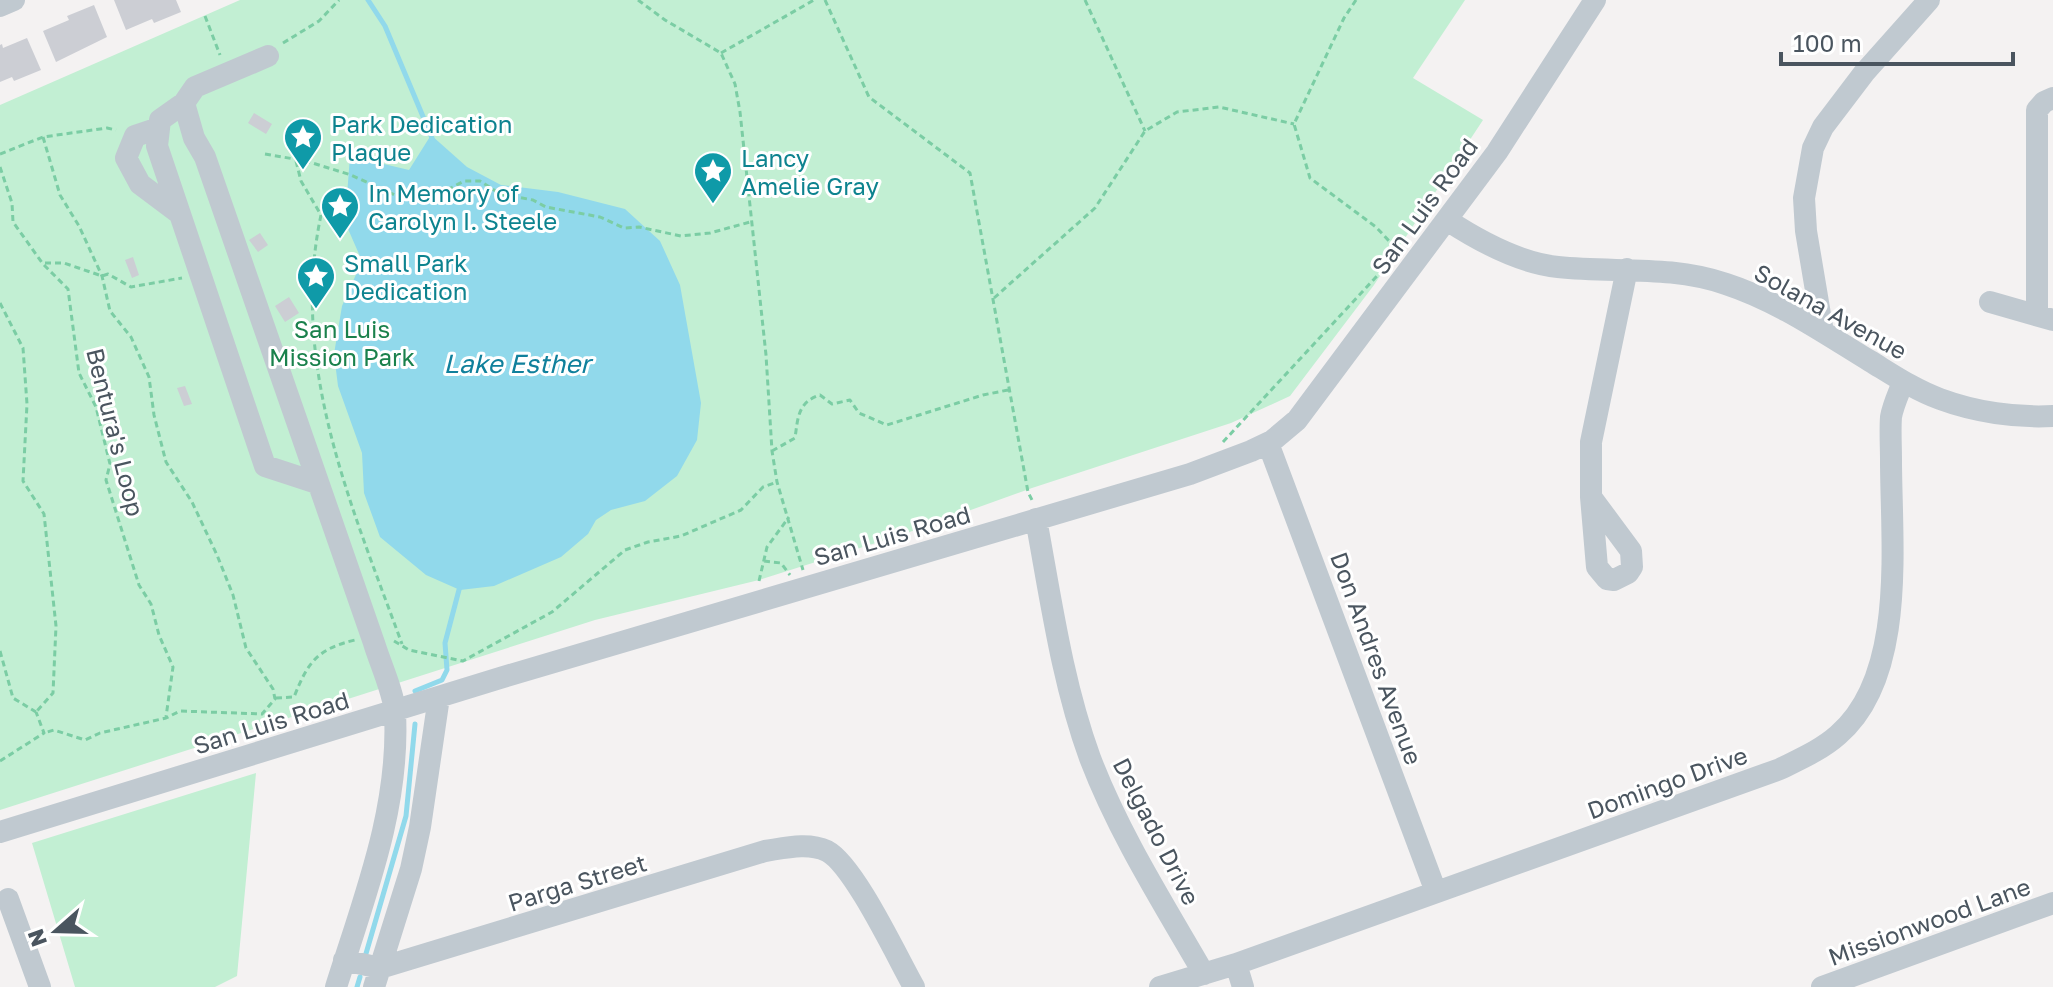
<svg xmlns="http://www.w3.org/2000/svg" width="2053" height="987" viewBox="0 0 2053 987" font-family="'Golos Text',sans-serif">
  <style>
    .green { fill: #c2efd3 }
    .water { fill: #91d9eb }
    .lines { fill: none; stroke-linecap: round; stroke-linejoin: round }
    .stream { stroke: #91d9eb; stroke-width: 5 }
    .building { fill: #ccced4 }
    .path { stroke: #7bcda4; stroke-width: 3; stroke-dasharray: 6 4; stroke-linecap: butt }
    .minor { stroke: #c0c9d0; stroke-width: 22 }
    .labels { text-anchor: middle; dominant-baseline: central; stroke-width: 6; stroke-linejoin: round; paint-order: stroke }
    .culture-label { font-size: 24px; fill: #0d838f; stroke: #fff; text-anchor: start }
    .street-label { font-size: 24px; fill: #4a555f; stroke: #fff }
    .park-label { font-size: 24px; fill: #1a814c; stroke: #fff }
    .water-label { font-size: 26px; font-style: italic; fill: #10809c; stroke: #fff }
  </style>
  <rect width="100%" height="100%" fill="#f4f2f2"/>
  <path class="green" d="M 240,0 L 1465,0 L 1413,78 L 1483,120 L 1374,285 L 1290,396 L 1231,423 L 1032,488 L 904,534 L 759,580 L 595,620 L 0,810 L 0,105 Z
    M 256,773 L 237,976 L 215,987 L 75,987 L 32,843 Z"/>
  <path class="water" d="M 431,135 L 467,167 L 501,185 L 558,192 L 625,209 L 660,241 L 680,285 L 701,403 L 697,440 L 677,476 L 645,501 L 611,510 L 596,520 L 588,534 L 561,557 L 494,586 L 460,590 L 426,575 L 380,537 L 364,493 L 362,453 L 338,386 L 334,354 L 342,306 L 362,261 L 345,222 L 350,156 L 409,170 Z"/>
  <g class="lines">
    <path class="stream" d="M 368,0 L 385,26 L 432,138
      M 415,691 L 442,680 L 447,670 L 445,643 L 460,586
      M 365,957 L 406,816 L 415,724
      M 357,987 L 360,977"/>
  </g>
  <path class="building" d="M 114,0 L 176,0 L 181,12 L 154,23 L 152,19 L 126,30 Z
    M 94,5 L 107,37 L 56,62 L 43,31 L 69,20 L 67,16 Z
    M 27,38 L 41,70 L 14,81 L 12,77 L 0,82 L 0,45 L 2,44 L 3,48 Z
    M 254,113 L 272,124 L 266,134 L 248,123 Z
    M 260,233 L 268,245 L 258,252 L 249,240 Z
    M 133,257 L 139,275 L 132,278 L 125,260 Z
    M 289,297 L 299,313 L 285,322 L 275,306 Z
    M 185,386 L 192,404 L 184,406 L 177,388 Z"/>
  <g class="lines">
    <path class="path" d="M 638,0 L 665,20 L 721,53 L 735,84 L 740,112 L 766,355 L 772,451 L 777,482 L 803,570
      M 825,0 L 869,97 L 970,173 L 1028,492 L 1032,500
      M 1085,0 L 1145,131
      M 1356,0 L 1344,18 L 1294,124 L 1310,178 L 1376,227 L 1390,242 L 1405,243
      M 205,16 L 220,55
      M 283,43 L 319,21 L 339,0
      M 721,53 L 814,0
      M 43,137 L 60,195 L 79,226 L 102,276 L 110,311 L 131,337 L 149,377 L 154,415 L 166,462 L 192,502 L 217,555 L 233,595 L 246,648 L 273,689 L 275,699 L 262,714 L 180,711 L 166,718 L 100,733 L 85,740 L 54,730 L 44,733
      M 0,154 L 43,137 L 107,128 L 116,130
      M 265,154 L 306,161 L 351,175 L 395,195 L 417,196 L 451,188 L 464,181 L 480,181 L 500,194 L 533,200 L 546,207 L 600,217 L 624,228 L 639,227 L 681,236 L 710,233 L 750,222
      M 296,161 L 301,181 L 321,215 C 289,365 352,507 402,644
      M 0,167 L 12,203 L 13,222 L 43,264 L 68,289 L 79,373 L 96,407 L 110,464 L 106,480 L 139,585 L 151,604 L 159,635 L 173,667 L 166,717
      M 45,263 L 64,263 L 102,276 L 108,274 L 131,287 L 182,278
      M 994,298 L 1095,208 L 1145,131 L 1177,112 L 1219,107 L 1294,124
      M 0,303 L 23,348 L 27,404 L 23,481 L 44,514 L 56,626 L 53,693 L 36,712
      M 1223,442 L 1389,263
      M 772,451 L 795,438 C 798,417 798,402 820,395 L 832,404 L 850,400 L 859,413 L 887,425 L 983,395 L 1008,390
      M 764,561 L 781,563 L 790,575
      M 759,581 L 767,547 L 789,517
      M 394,641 L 409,650 L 463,661 L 552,612 L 625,550 L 648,542 L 681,536 L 741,510 L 763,487 L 777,482
      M 0,651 L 13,698 L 36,712
      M 276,698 L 294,697 C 308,662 317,649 355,640
      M 0,761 L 44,733 L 36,712"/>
    <path class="minor" d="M 0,6 L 14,0
      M 268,56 L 195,87 L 184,103 L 160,120 L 157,146 L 265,466 L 317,483
      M 184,103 L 194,138 L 205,157 L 374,643 C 380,663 394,693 395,713 C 400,808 364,898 336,987
      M 159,128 L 135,136 L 126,158 L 140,184 L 180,214
      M 1447,220 C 1479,241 1519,263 1558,267 C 1615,273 1671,265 1726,284 C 1778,301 1824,333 1870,361 C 1893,375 1915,390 1940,399 C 1975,412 2016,418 2053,416
      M 1990,302 L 2053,320
      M 2037,315 L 2037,110 L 2044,102 L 2053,98
      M 1823,332 L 1806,231 L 1804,198 L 1813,148 L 1823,127 L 1864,73 L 1929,0
      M 1268,443 L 1436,892
      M 1591,497 L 1631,551 L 1632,567 L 1628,573 L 1614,580 L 1607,579 L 1597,567 L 1591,497 L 1591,442 L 1627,269
      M 1036,519 C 1051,600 1062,681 1090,758 C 1119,834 1163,903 1204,974
      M 0,832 L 500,678 L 1190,474 L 1251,451 L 1272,441 L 1297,420 L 1497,152 L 1595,0
      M 8,899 L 40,987
      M 344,960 L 380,968 L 765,851 C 785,848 808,842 827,851 C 854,865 897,957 914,987
      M 1236,964 L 1243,987
      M 374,987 L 411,869 L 420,827 L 439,697
      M 1160,987 L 1236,964 L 1780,769 C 1800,759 1821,750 1838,735 C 1907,676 1891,543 1891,460 C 1891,446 1890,430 1891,417 C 1893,405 1899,393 1903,382
      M 1822,987 L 2053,903"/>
  </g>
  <defs>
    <g id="sight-pin" transform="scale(2)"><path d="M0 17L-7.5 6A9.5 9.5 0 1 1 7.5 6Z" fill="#0f9aa8" stroke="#fff"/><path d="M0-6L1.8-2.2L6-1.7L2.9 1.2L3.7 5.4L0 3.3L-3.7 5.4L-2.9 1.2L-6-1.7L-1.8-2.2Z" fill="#fff"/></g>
  </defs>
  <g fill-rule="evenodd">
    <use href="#sight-pin" x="303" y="137"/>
    <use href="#sight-pin" x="713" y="171"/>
    <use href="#sight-pin" x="340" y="206"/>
    <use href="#sight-pin" x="316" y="276"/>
  </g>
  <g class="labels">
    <g class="culture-label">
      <text x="331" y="123">Park Dedication<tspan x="331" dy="28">Plaque</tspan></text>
      <text x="741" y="157">Lancy<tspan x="741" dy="28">Amelie Gray</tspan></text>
      <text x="368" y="192">In Memory of<tspan x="368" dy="28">Carolyn I. Steele</tspan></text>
      <text x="344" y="262">Small Park<tspan x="344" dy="28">Dedication</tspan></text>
    </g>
    <g class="street-label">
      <text transform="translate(1424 206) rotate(-54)">San Luis Road</text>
      <text transform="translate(1831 311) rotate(29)">Solana Avenue</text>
      <text transform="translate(116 432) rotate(76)">Bentura's Loop</text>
      <text transform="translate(892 535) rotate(-16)">San Luis Road</text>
      <text transform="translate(1377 658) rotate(70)">Don Andres Avenue</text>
      <text transform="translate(271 722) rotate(-17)">San Luis Road</text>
      <text transform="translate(1667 782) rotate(-20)">Domingo Drive</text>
      <text transform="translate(1157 831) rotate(63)">Delgado Drive</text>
      <text transform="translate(577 882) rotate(-17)">Parga Street</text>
      <text transform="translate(1929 921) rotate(-20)">Missionwood Lane</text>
    </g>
    <g class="park-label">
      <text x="342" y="328">San Luis<tspan x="342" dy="28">Mission Park</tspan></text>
    </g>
    <g class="water-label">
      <text x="517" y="363">Lake Esther</text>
    </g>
  </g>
  <g transform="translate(56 931) rotate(250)" stroke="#ffffff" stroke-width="6" paint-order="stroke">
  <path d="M0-6L14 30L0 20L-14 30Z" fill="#4a555f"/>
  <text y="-12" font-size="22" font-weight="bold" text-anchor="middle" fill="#4a555f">N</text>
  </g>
  <path d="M1781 52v12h232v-12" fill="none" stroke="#4a555f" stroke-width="4"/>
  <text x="1793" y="52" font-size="24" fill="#4a555f" stroke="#ffffff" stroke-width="6" paint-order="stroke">100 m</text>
</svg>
